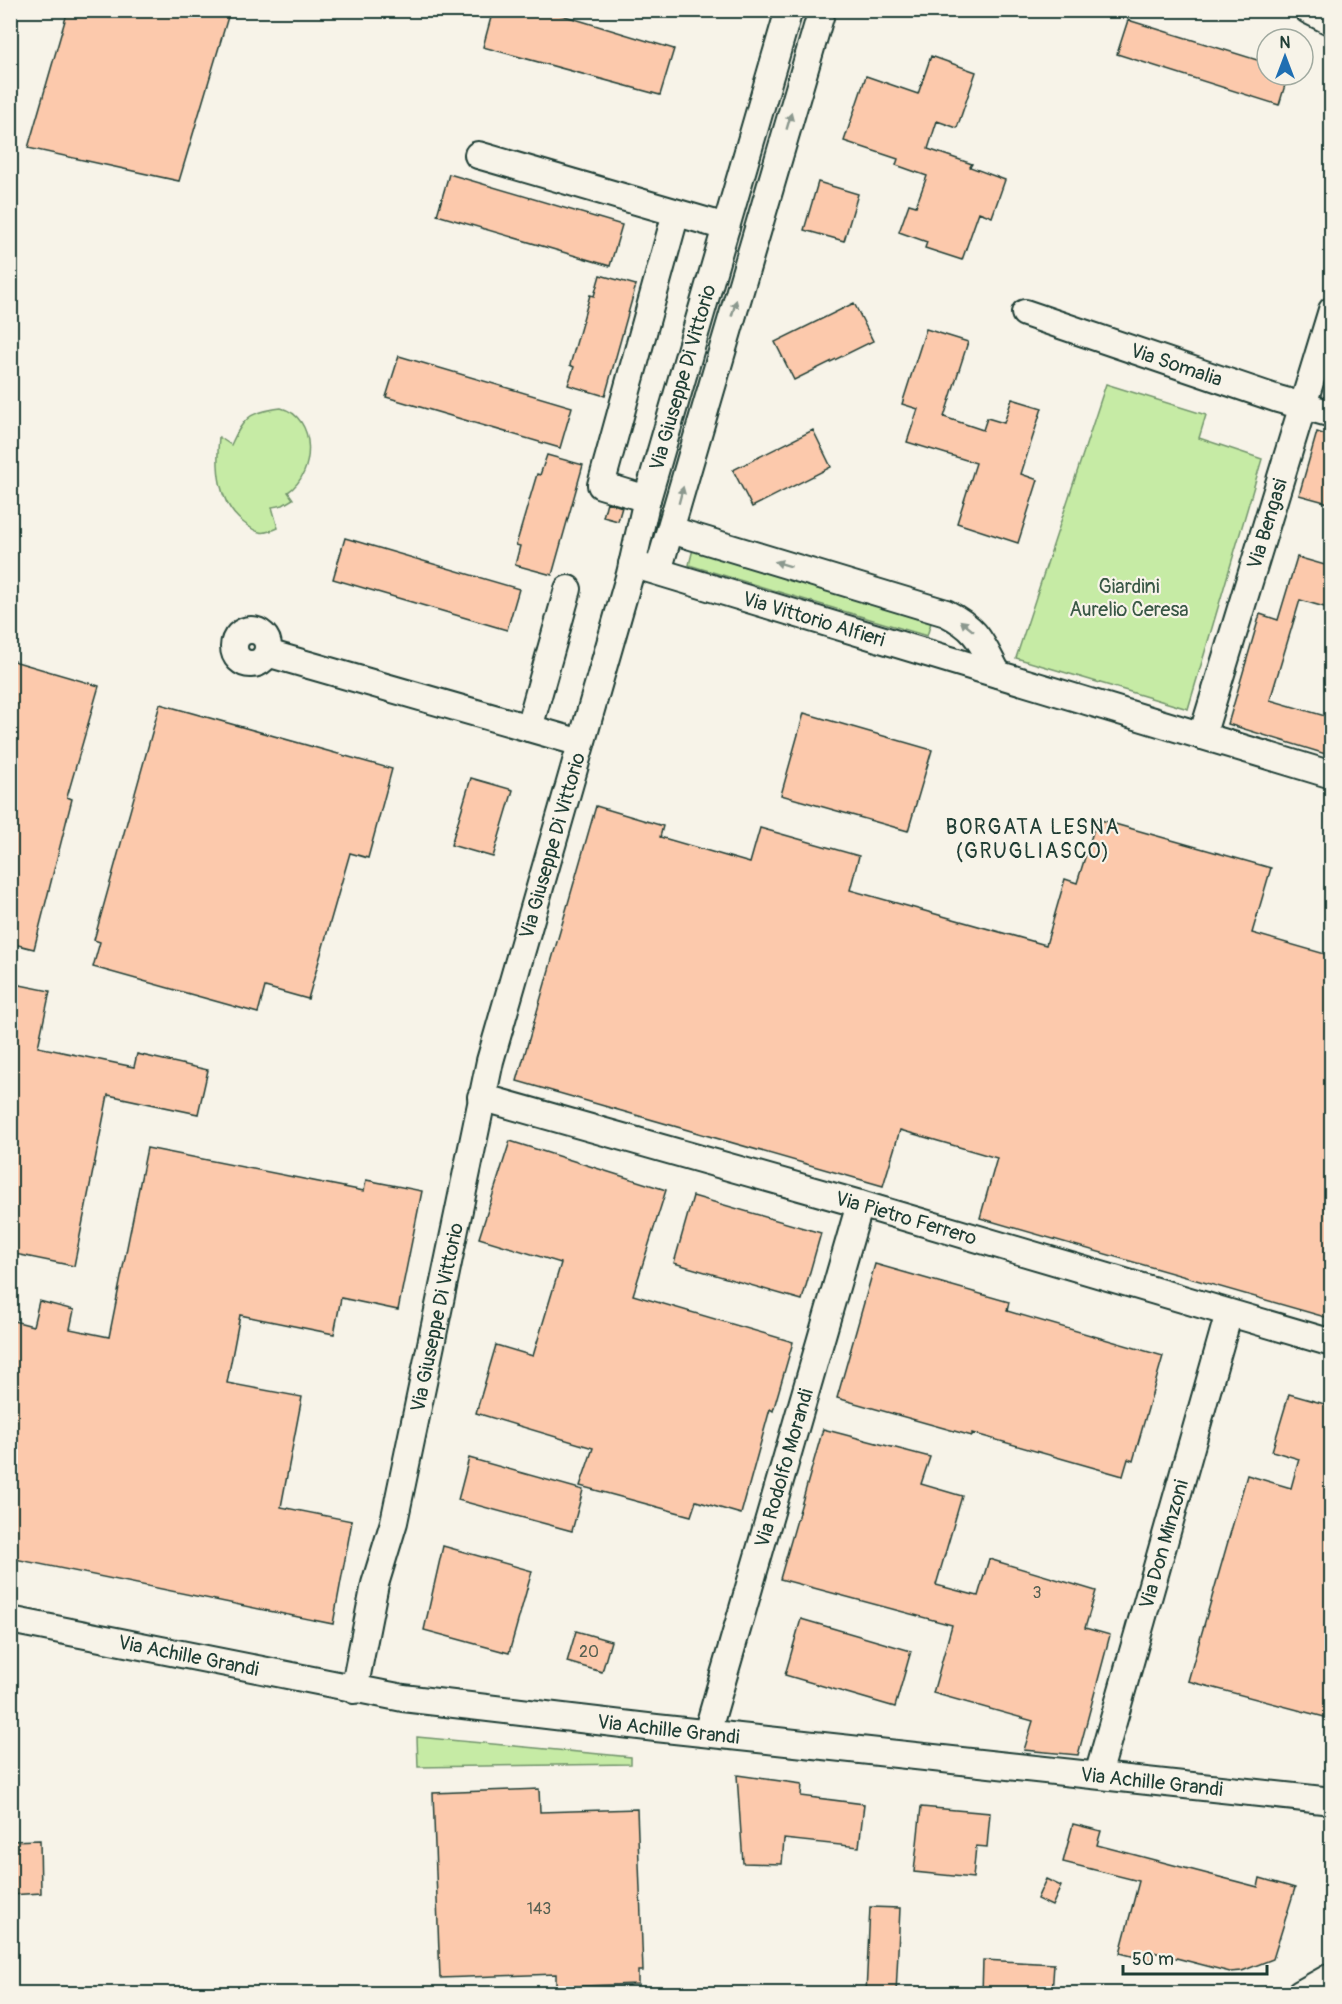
<svg xmlns="http://www.w3.org/2000/svg" width="1342" height="2004" viewBox="0 0 1342 2004" font-family="Pangolin,sans-serif">
  <style>
    .green { fill: #c6eba5; stroke: #72946c; stroke-width: 1.5 }
    .building { fill: #fcc9ac; stroke: #1f3d34; stroke-width: 1.5 }
    .lines { fill: none; stroke-linecap: round; stroke-linejoin: round }
    .minor-casing { stroke: #1f3d34; stroke-width: 30 }
    .minor { stroke: #f7f3e8; stroke-width: 26 }
    .oneway { fill: #8b988e }
    .labels { text-anchor: middle; dominant-baseline: central; stroke-width: 4.5; stroke-linejoin: round; paint-order: stroke }
    .number-label { font-size: 16px; fill: #566052 }
    .street-label { font-size: 20px; fill: #1f3d34; stroke: #f7f3e8 }
    .park-label { font-size: 20px; fill: #385745; stroke: #f7f3e8 }
    .neighbourhood-label { font-size: 21px; letter-spacing: 1.5px; fill: #1f3d34; stroke: #f7f3e8 }
  </style>
  <rect width="100%" height="100%" fill="#f7f3e8"/>
  <filter id="ink" filterUnits="userSpaceOnUse"><feTurbulence type="fractalNoise" baseFrequency=".0167" numOctaves="2"/><feDisplacementMap in="SourceGraphic" scale="12" xChannelSelector="R" yChannelSelector="G"/><feConvolveMatrix kernelMatrix="1 2 1 2 8 2 1 2 1" color-interpolation-filters="sRGB"/></filter>
  <g filter="url(#ink)">
    <path class="green" d="M 1106,384 L 1206,415 L 1199,438 L 1262,459 L 1188,709 L 1016,658 Z
      M 281,408 C 317,417 316,474 288,492 L 293,499 L 283,505 L 272,507 L 278,528 C 262,535 258,534 244,523 C 217,503 216,467 219,437 L 231,445 C 244,417 249,412 281,408 Z
      M 694,545 L 933,616 L 927,636 L 689,565 Z
      M 417,1737 L 631,1757 L 631,1764 L 418,1767 Z"/>
    <path class="building" d="M 68,10 L 230,10 L 179,181 L 28,148 Z
      M 493,10 L 545,10 L 674,49 L 660,95 L 483,47 Z
      M 1128,20 L 1267,63 L 1267,75 L 1288,75 L 1279,105 L 1117,54 Z
      M 931,56 L 976,72 L 957,128 L 937,121 L 928,149 L 972,164 L 970,167 L 1005,180 L 992,217 L 979,212 L 962,260 L 925,248 L 927,242 L 899,232 L 909,204 L 916,206 L 927,176 L 896,165 L 898,159 L 844,141 L 866,76 L 918,94 Z
      M 449,174 L 622,225 L 610,266 L 437,215 Z
      M 818,182 L 858,194 L 844,241 L 804,230 Z
      M 600,275 L 636,285 L 605,396 L 568,385 L 574,367 L 570,365 L 590,295 L 594,296 Z
      M 854,303 L 873,341 L 794,380 L 775,342 Z
      M 926,329 L 968,342 L 944,417 L 983,430 L 987,418 L 1004,423 L 1012,399 L 1042,408 L 1021,474 L 1038,480 L 1018,543 L 957,523 L 976,463 L 907,442 L 918,409 L 902,404 Z
      M 399,356 L 572,407 L 560,448 L 386,397 Z
      M 813,430 L 831,467 L 752,507 L 733,470 Z
      M 1317,432 L 1332,437 L 1332,504 L 1299,495 Z
      M 547,455 L 583,465 L 552,575 L 515,565 L 520,546 L 516,545 L 537,474 L 540,475 Z
      M 607,502 L 622,507 L 618,521 L 603,517 Z
      M 345,538 L 519,589 L 507,630 L 333,579 Z
      M 1297,557 L 1332,567 L 1332,597 L 1328,608 L 1300,600 L 1270,700 L 1332,718 L 1332,756 L 1228,724 L 1260,614 L 1278,620 Z
      M 10,660 L 99,686 L 67,797 L 72,799 L 34,949 L 10,943 Z
      M 160,704 L 392,769 L 368,858 L 350,853 L 308,999 L 265,987 L 258,1013 L 93,967 L 100,942 L 94,940 Z
      M 804,713 L 932,750 L 908,831 L 781,795 Z
      M 471,778 L 513,790 L 493,857 L 451,845 Z
      M 596,806 L 663,826 L 660,837 L 750,863 L 760,828 L 859,856 L 850,890 L 1046,945 L 1065,879 L 1077,883 L 1097,819 L 1271,868 L 1252,933 L 1332,956 L 1332,1319 L 980,1218 L 997,1158 L 900,1130 L 883,1186 L 517,1081 Z
      M 10,983 L 50,991 L 38,1047 L 134,1067 L 137,1054 L 208,1070 L 198,1114 L 108,1095 L 74,1266 L 10,1253 Z
      M 510,1141 L 666,1190 L 633,1295 L 793,1342 L 773,1411 L 770,1409 L 741,1514 L 696,1501 L 691,1516 L 580,1486 L 593,1448 L 476,1413 L 496,1345 L 533,1356 L 561,1263 L 479,1238 Z
      M 147,1148 L 364,1191 L 366,1180 L 422,1191 L 398,1310 L 341,1298 L 334,1334 L 240,1315 L 227,1383 L 302,1397 L 281,1507 L 352,1521 L 333,1624 L 10,1558 L 10,1320 L 33,1326 L 39,1301 L 74,1310 L 70,1329 L 109,1337 Z
      M 693,1196 L 821,1233 L 802,1300 L 674,1263 Z
      M 875,1264 L 1009,1302 L 1007,1311 L 1163,1356 L 1133,1461 L 1128,1459 L 1123,1476 L 972,1433 L 972,1436 L 837,1398 Z
      M 1289,1394 L 1332,1406 L 1332,1719 L 1188,1681 L 1247,1475 L 1291,1488 L 1299,1459 L 1272,1451 Z
      M 823,1429 L 930,1457 L 921,1484 L 962,1496 L 936,1585 L 978,1596 L 989,1559 L 1096,1591 L 1085,1628 L 1110,1635 L 1078,1755 L 1024,1750 L 1033,1721 L 933,1693 L 952,1625 L 780,1579 Z
      M 469,1458 L 583,1490 L 572,1531 L 458,1500 Z
      M 443,1546 L 532,1571 L 509,1653 L 424,1630 Z
      M 801,1619 L 911,1651 L 895,1707 L 785,1675 Z
      M 576,1631 L 611,1641 L 602,1672 L 567,1662 Z
      M 737,1775 L 802,1784 L 801,1796 L 864,1804 L 859,1847 L 784,1839 L 782,1864 L 743,1863 Z
      M 539,1789 L 540,1812 L 637,1809 L 643,1971 L 638,1971 L 638,1984 L 556,1987 L 556,1974 L 440,1978 L 433,1793 Z
      M 921,1807 L 990,1813 L 987,1847 L 976,1846 L 973,1878 L 914,1872 Z
      M 1073,1824 L 1101,1831 L 1097,1845 L 1258,1887 L 1260,1878 L 1295,1888 L 1273,1959 L 1242,1971 L 1230,1972 L 1153,1952 L 1151,1961 L 1120,1953 L 1139,1881 L 1063,1862 Z
      M 40,1840 L 41,1893 L 10,1895 L 10,1841 Z
      M 1046,1879 L 1061,1886 L 1052,1906 L 1037,1899 Z
      M 870,1907 L 900,1908 L 896,1994 L 866,1994 Z
      M 983,1960 L 1054,1964 L 1052,1994 L 982,1994 Z"/>
    <g class="lines">
      <g class="minor-casing">
        <g id="minor">
          <path d="M 1308,10 L 1332,22"/>
          <path d="M 478,155 L 726,227"/>
          <path id="s1" d="M 1025,313 L 1278,399 L 1332,414"/>
          <path d="M 647,499 L 601,485 L 676,213"/>
          <path d="M 671,530 L 946,613 C 979,630 981,643 998,674"/>
          <path id="s2" d="M 632,564 L 1332,775"/>
          <path d="M 658,571 L 822,10"/>
          <circle cx="251" cy="647" r="17"/>
          <path d="M 267,653 L 581,743"/>
          <path d="M 529,728 L 568,589"/>
          <path id="s3" d="M 1202,736 L 1332,310"/>
          <path id="s4" d="M 481,1097 L 860,1204 L 1332,1343"/>
          <path id="s5" d="M 10,1620 L 403,1698 L 656,1728 L 1332,1801"/>
          <path id="s6" d="M 354,1690 L 375,1584 L 394,1522 L 490,1061 L 630,574 L 647,499 L 789,10"/>
          <path id="s7" d="M 707,1733 L 860,1204"/>
          <path id="s8" d="M 1098,1775 L 1229,1313"/>
          <path d="M 1300,1994 L 1332,1976"/>
        </g>
      </g>
      <use href="#minor" class="minor"/>
    </g>
    <defs><path id="oneway-solid" d="M-6-.8H1V-3.2L6.5 0L1 3.2V.8H-6Z" transform="scale(1.5)"/></defs>
    <g class="oneway">
      <use href="#oneway-solid" transform="translate(789 121) rotate(-74)"/>
      <use href="#oneway-solid" transform="translate(734 308) rotate(-74)"/>
      <use href="#oneway-solid" transform="translate(681 495) rotate(-75)"/>
      <use href="#oneway-solid" transform="translate(783 564) rotate(-163)"/>
      <use href="#oneway-solid" transform="translate(967 626) rotate(-141)"/>
    </g>
  </g>
  <g class="labels">
    <g class="number-label">
      <text x="1037" y="1593">3</text>
      <text x="589" y="1652">20</text>
      <text x="539" y="1909">143</text>
    </g>
    <g class="street-label">
      <text stroke="none"><textPath href="#s1" startOffset="160">Via Somalia</textPath></text>
      <text stroke="none"><textPath href="#s6" startOffset="1354">Via Giuseppe Di Vittorio</textPath></text>
      <text stroke="none"><textPath href="#s3" startOffset="222">Via Bengasi</textPath></text>
      <text stroke="none"><textPath href="#s2" startOffset="190">Via Vittorio Alfieri</textPath></text>
      <text stroke="none"><textPath href="#s6" startOffset="868">Via Giuseppe Di Vittorio</textPath></text>
      <text stroke="none"><textPath href="#s4" startOffset="442">Via Pietro Ferrero</textPath></text>
      <text stroke="none"><textPath href="#s6" startOffset="382">Via Giuseppe Di Vittorio</textPath></text>
      <text stroke="none"><textPath href="#s7" startOffset="276">Via Rodolfo Morandi</textPath></text>
      <text stroke="none"><textPath href="#s8" startOffset="240">Via Don Minzoni</textPath></text>
      <text stroke="none"><textPath href="#s5" startOffset="182">Via Achille Grandi</textPath></text>
      <text stroke="none"><textPath href="#s5" startOffset="668">Via Achille Grandi</textPath></text>
      <text stroke="none"><textPath href="#s5" startOffset="1154">Via Achille Grandi</textPath></text>
    </g>
    <g class="park-label">
      <text x="1129" y="586">Giardini<tspan x="1129" dy="23">Aurelio Ceresa</tspan></text>
    </g>
    <g class="neighbourhood-label">
      <text x="1033" y="827">BORGATA LESNA<tspan x="1033" dy="24">(GRUGLIASCO)</tspan></text>
    </g>
  </g>
  <rect width="1342" height="2004" fill="none" stroke="#f7f3e8" stroke-width="36"/>
  <rect x="18" y="18" width="1306" height="1968" fill="none" stroke="#1f3d34" stroke-width="2" filter="url(#ink)"/>
  <g transform="translate(1285 57)"><circle r="28" fill="#f7f3e8" stroke="#a1aaa0" stroke-width="1.5"/>
  <path d="M0-4.5L10 22L0 15L-10 22Z" fill="#1f6fb2"/>
  <text y="-9" font-size="16" font-weight="bold" text-anchor="middle" fill="#1f3d34">N</text>
  </g>
  <path d="M1123 1965v9h144v-9" fill="none" stroke="#1f3d34" stroke-width="3"/>
  <text x="1132" y="1965" font-size="18" fill="#1f3d34" stroke="#f7f3e8" stroke-width="4.5" paint-order="stroke">50 m</text>
</svg>
